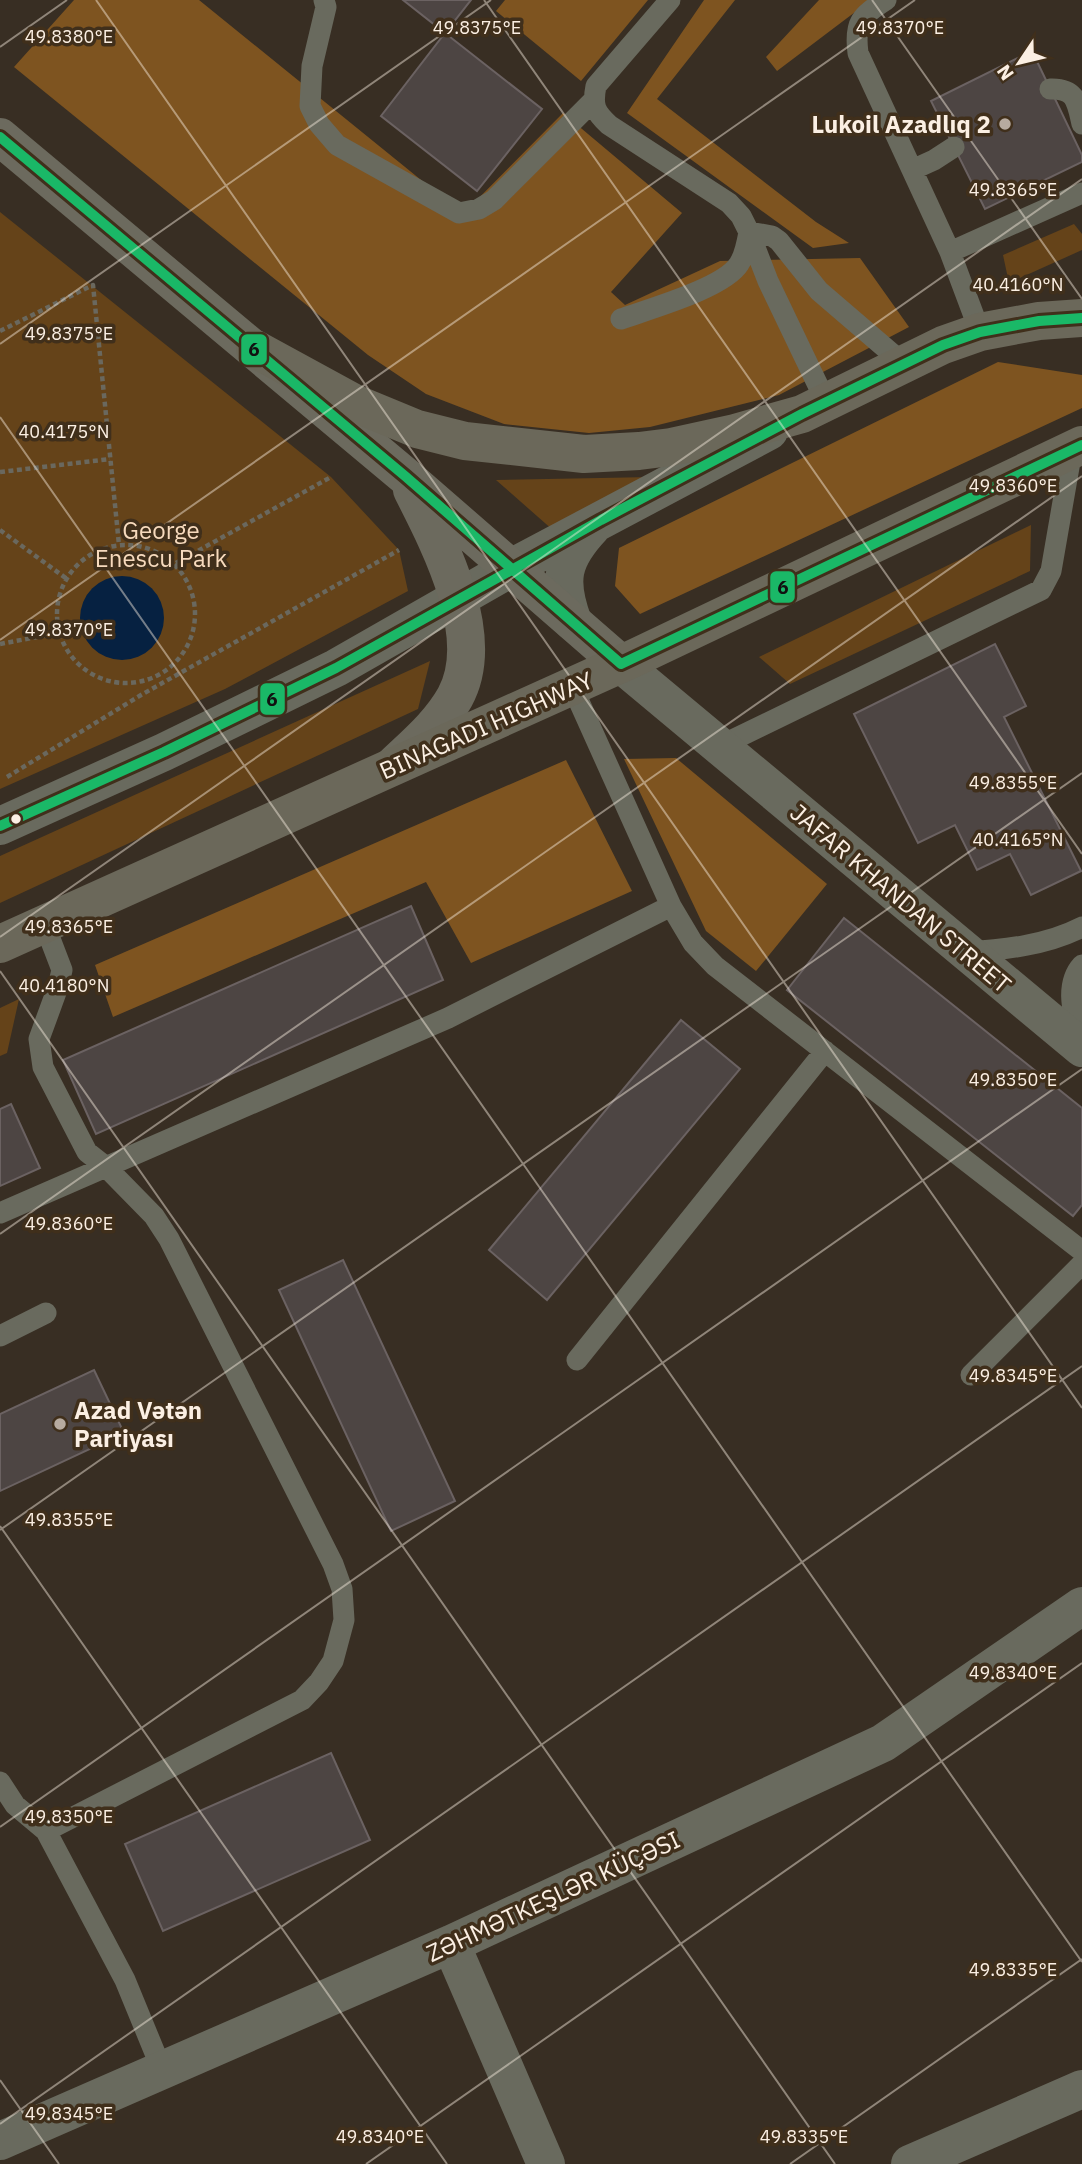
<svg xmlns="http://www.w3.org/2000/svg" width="1082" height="2164" viewBox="0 0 1082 2164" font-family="'IBM Plex Sans',sans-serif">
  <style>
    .green { fill: #654319 }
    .forest { fill: #7e5420 }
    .water { fill: #062141 }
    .building { fill: #4d4543; stroke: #6b6262; stroke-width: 2 }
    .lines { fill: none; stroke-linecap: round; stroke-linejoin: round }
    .path { stroke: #6a685e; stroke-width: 4.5; stroke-dasharray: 5 3.5; stroke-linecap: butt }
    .service { stroke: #696a5e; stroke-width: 21 }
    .minor { stroke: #696a5e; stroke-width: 38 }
    .tertiary { stroke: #696a5e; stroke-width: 38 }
    .secondary { stroke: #6c6a5e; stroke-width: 38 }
    .primary { stroke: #6b685a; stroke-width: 38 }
    .bus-1-casing { stroke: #402f1b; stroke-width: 16 }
    .bus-1 { stroke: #1ab867; stroke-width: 10 }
    .ticks { fill: none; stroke: #fbefe3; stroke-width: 2; stroke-opacity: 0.45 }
    .poi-dot { fill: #b7aba0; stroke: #402f1b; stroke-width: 2.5 }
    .bus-dot { fill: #fbefe3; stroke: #402f1b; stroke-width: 2.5 }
    .labels { text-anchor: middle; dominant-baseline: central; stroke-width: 7; stroke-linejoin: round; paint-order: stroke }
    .poi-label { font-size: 24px; font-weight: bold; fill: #fbefe3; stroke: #402f1b; text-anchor: end }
    .park-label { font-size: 24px; fill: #f7dabd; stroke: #402f1b }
    .street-label { font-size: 24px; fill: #fbefe3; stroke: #402f1b }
    .ticks-label { font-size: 18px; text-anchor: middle; fill: #fbefe3; stroke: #402f1b; stroke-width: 7; stroke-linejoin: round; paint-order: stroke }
    .line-badge { stroke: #402f1b; stroke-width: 2.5 }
    .pale-badge-label { font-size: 19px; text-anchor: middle; font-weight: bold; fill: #111 }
  </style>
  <rect width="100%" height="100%" fill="#382e23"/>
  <path class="green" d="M 0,212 L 331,477 L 399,550 L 408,591 L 225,689 L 0,789 Z
    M 1074,224 L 1082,234 L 1082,250 L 1009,283 L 1003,255 Z
    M 652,477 L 554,531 L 496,480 Z
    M 1031,525 L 1030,571 L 790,684 L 759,657 Z
    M 430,661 L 418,709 L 0,903 L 0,856 Z
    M 19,999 L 7,1053 L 0,1056 L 0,1008 Z"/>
  <path class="forest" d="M 74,0 L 199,0 L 463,214 L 563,113 L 682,213 L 611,292 L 625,305 L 720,261 L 860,258 L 909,327 L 779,395 L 650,427 L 589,433 L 504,424 L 426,394 L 368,355 L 14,67 Z
    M 505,0 L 648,0 L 581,81 L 496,11 Z
    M 704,0 L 735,0 L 657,99 L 816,222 L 849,243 L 813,248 L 627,113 Z
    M 819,0 L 871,0 L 777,71 L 766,57 Z
    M 998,362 L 1082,375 L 1082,408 L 640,614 L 615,586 L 619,548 Z
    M 676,758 L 827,884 L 756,971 L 706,931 L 624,759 Z
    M 566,760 L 632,891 L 471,963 L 426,882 L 113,1017 L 95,965 Z"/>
  <path class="water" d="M80 618a42 42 0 1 1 84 0a42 42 0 1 1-84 0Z"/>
  <path class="building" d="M 403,0 L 471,0 L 445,33 Z
    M 445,33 L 542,109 L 477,191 L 381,116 Z
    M 1032,51 L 1082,155 L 1082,162 L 985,209 L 931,101 Z
    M 995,644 L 1026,706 L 1004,717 L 1081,871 L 1031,895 L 1010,854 L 977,870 L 955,825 L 918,843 L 854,714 Z
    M 411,906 L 443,980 L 96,1134 L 63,1060 Z
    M 844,918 L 1082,1108 L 1082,1205 L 1073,1216 L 787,990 Z
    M 681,1020 L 740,1069 L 547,1300 L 489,1250 Z
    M 11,1104 L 40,1168 L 0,1186 L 0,1109 Z
    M 343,1260 L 455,1501 L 391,1531 L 279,1290 Z
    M 94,1370 L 124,1433 L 0,1491 L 0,1414 Z
    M 331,1753 L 370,1840 L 163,1931 L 125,1844 Z"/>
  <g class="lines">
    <path class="path" d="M 0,331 L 93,285 L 119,545
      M 0,472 L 110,459
      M 0,530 L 67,579
      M57 614a69 69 0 1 1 138 0a69 69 0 1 1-138 0Z
      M 176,563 L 331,477
      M 0,644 L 58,633
      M 7,777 L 141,695 L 399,550"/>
    <path class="service" d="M 324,0 L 326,7 L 312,66 L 310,106 L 319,124 L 337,145 L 459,213 L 479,209 L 494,200 L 593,101
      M 886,0 C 861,16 854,22 858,53 L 950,252 L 980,332
      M 1050,89 C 1076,88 1077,102 1082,124
      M 912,170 L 934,160 L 954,147
      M 950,252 L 1082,193
      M 621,319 C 649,309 724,288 739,264 C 745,255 747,243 749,232 L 741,216 L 729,203 L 609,125 C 595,112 592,106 596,86 L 670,0
      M 826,402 L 768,281 L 749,232 L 772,236 L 779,241 L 819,291 L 904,364
      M 572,686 L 671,906 L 693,943 L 715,966 L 1082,1251
      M 720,746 L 1041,590 L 1051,571 L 1072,450
      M 44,923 L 62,970 L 58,987 L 39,1039 L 43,1067 L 87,1152 L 106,1167 L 154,1216 L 169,1239 L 333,1564 L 342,1589 L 344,1620 L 333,1661 L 319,1682 L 302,1700 L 46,1831
      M 965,952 C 1004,950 1047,945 1082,927
      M 1080,1042 C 1075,1018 1063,986 1082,965
      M 0,1213 L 448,1018 L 671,906
      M 0,1336 L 46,1313
      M 577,1360 L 825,1051
      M 971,1375 L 1082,1264
      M 0,1782 L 15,1805 L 46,1831 L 125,1980 L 162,2070"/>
    <path class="minor" d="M 621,664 L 1082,1048
      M 451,1944 L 546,2164
      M 0,2141 L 451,1944 L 883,1743 L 1082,1606
      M 910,2164 L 1082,2089"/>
    <path class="tertiary" d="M 573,622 C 558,581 561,560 592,527
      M 0,826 L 164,752 L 336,668 L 511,568 L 769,431"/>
    <path class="secondary" d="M 0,137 L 405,476 L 621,664
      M 394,765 C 416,744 440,724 455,697 C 488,637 440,545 412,490"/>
    <path class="primary" d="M 255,349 L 354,403 L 417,429 L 465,441 L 584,454 L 639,451 L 671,447 L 735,433 L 802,414 L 943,345 L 980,332 L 1039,321 L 1082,318
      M 0,944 L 630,660 L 1082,445"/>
    <g class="bus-1-casing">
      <path id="bus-1" d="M 0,137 L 405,476 L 621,664 L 1082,445
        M 0,826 L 164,752 L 336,668 L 601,520 L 802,414 L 943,345 L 980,332 L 1039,321 L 1082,318"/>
    </g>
    <use href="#bus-1" class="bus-1"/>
  </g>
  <path class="ticks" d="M 96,0 L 1082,1408M 484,0 L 1082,854M 872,0 L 1082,299M 0,47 L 67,0M 0,344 L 491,0M 0,417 L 1082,1962M 0,640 L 915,0M 0,937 L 1082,179M 0,971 L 835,2164M 0,1234 L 1082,476M 0,1526 L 447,2164M 0,1530 L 1082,773M 0,1827 L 1082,1069M 0,2080 L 59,2164M 0,2124 L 1082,1366M 366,2164 L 1082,1663M 790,2164 L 1082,1959"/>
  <g class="poi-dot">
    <circle cx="1005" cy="124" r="7"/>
    <circle cx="60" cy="1424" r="7"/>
  </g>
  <circle class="bus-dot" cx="16" cy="819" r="6"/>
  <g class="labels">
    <g class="poi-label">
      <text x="991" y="124">Lukoil Azadlıq 2</text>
      <text x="74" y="1410" text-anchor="start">Azad Vətən<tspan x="74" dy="28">Partiyası</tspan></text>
    </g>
    <g class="park-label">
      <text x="161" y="530">George<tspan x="161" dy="28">Enescu Park</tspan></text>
    </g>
    <g class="street-label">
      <text transform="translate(486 725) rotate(-24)">BINAGADI HIGHWAY</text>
      <text transform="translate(901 898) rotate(40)">JAFAR KHANDAN STREET</text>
      <text transform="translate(553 1896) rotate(-25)">ZƏHMƏTKEŞLƏR KÜÇƏSI</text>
    </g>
  </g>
  <g class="ticks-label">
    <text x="477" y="34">49.8375°E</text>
    <text x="900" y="34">49.8370°E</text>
    <text x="69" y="43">49.8380°E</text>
    <text x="1013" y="196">49.8365°E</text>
    <text x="1018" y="291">40.4160°N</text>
    <text x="69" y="340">49.8375°E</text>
    <text x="64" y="438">40.4175°N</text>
    <text x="1013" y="492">49.8360°E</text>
    <text x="69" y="636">49.8370°E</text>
    <text x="1013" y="789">49.8355°E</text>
    <text x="1018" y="846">40.4165°N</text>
    <text x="69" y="933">49.8365°E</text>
    <text x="64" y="992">40.4180°N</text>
    <text x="1013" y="1086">49.8350°E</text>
    <text x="69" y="1230">49.8360°E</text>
    <text x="1013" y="1382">49.8345°E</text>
    <text x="69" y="1526">49.8355°E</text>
    <text x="1013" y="1679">49.8340°E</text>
    <text x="69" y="1823">49.8350°E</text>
    <text x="1013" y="1976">49.8335°E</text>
    <text x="69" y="2120">49.8345°E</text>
    <text x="380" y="2143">49.8340°E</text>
    <text x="804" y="2143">49.8335°E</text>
  </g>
  <g class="line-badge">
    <rect x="240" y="333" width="28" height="33" rx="7" fill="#1ab867"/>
    <rect x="769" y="570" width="27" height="34" rx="7" fill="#1ab867"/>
    <rect x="259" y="682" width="27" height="34" rx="7" fill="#1ab867"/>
  </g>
  <g class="pale-badge-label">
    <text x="254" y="356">6</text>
    <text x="783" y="594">6</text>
    <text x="272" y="706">6</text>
  </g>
  <g transform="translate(1019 63) rotate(235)" stroke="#402f1b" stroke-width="5" paint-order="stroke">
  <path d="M0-5L12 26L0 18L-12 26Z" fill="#fbefe3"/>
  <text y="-10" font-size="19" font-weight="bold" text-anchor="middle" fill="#fbefe3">N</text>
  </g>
</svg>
